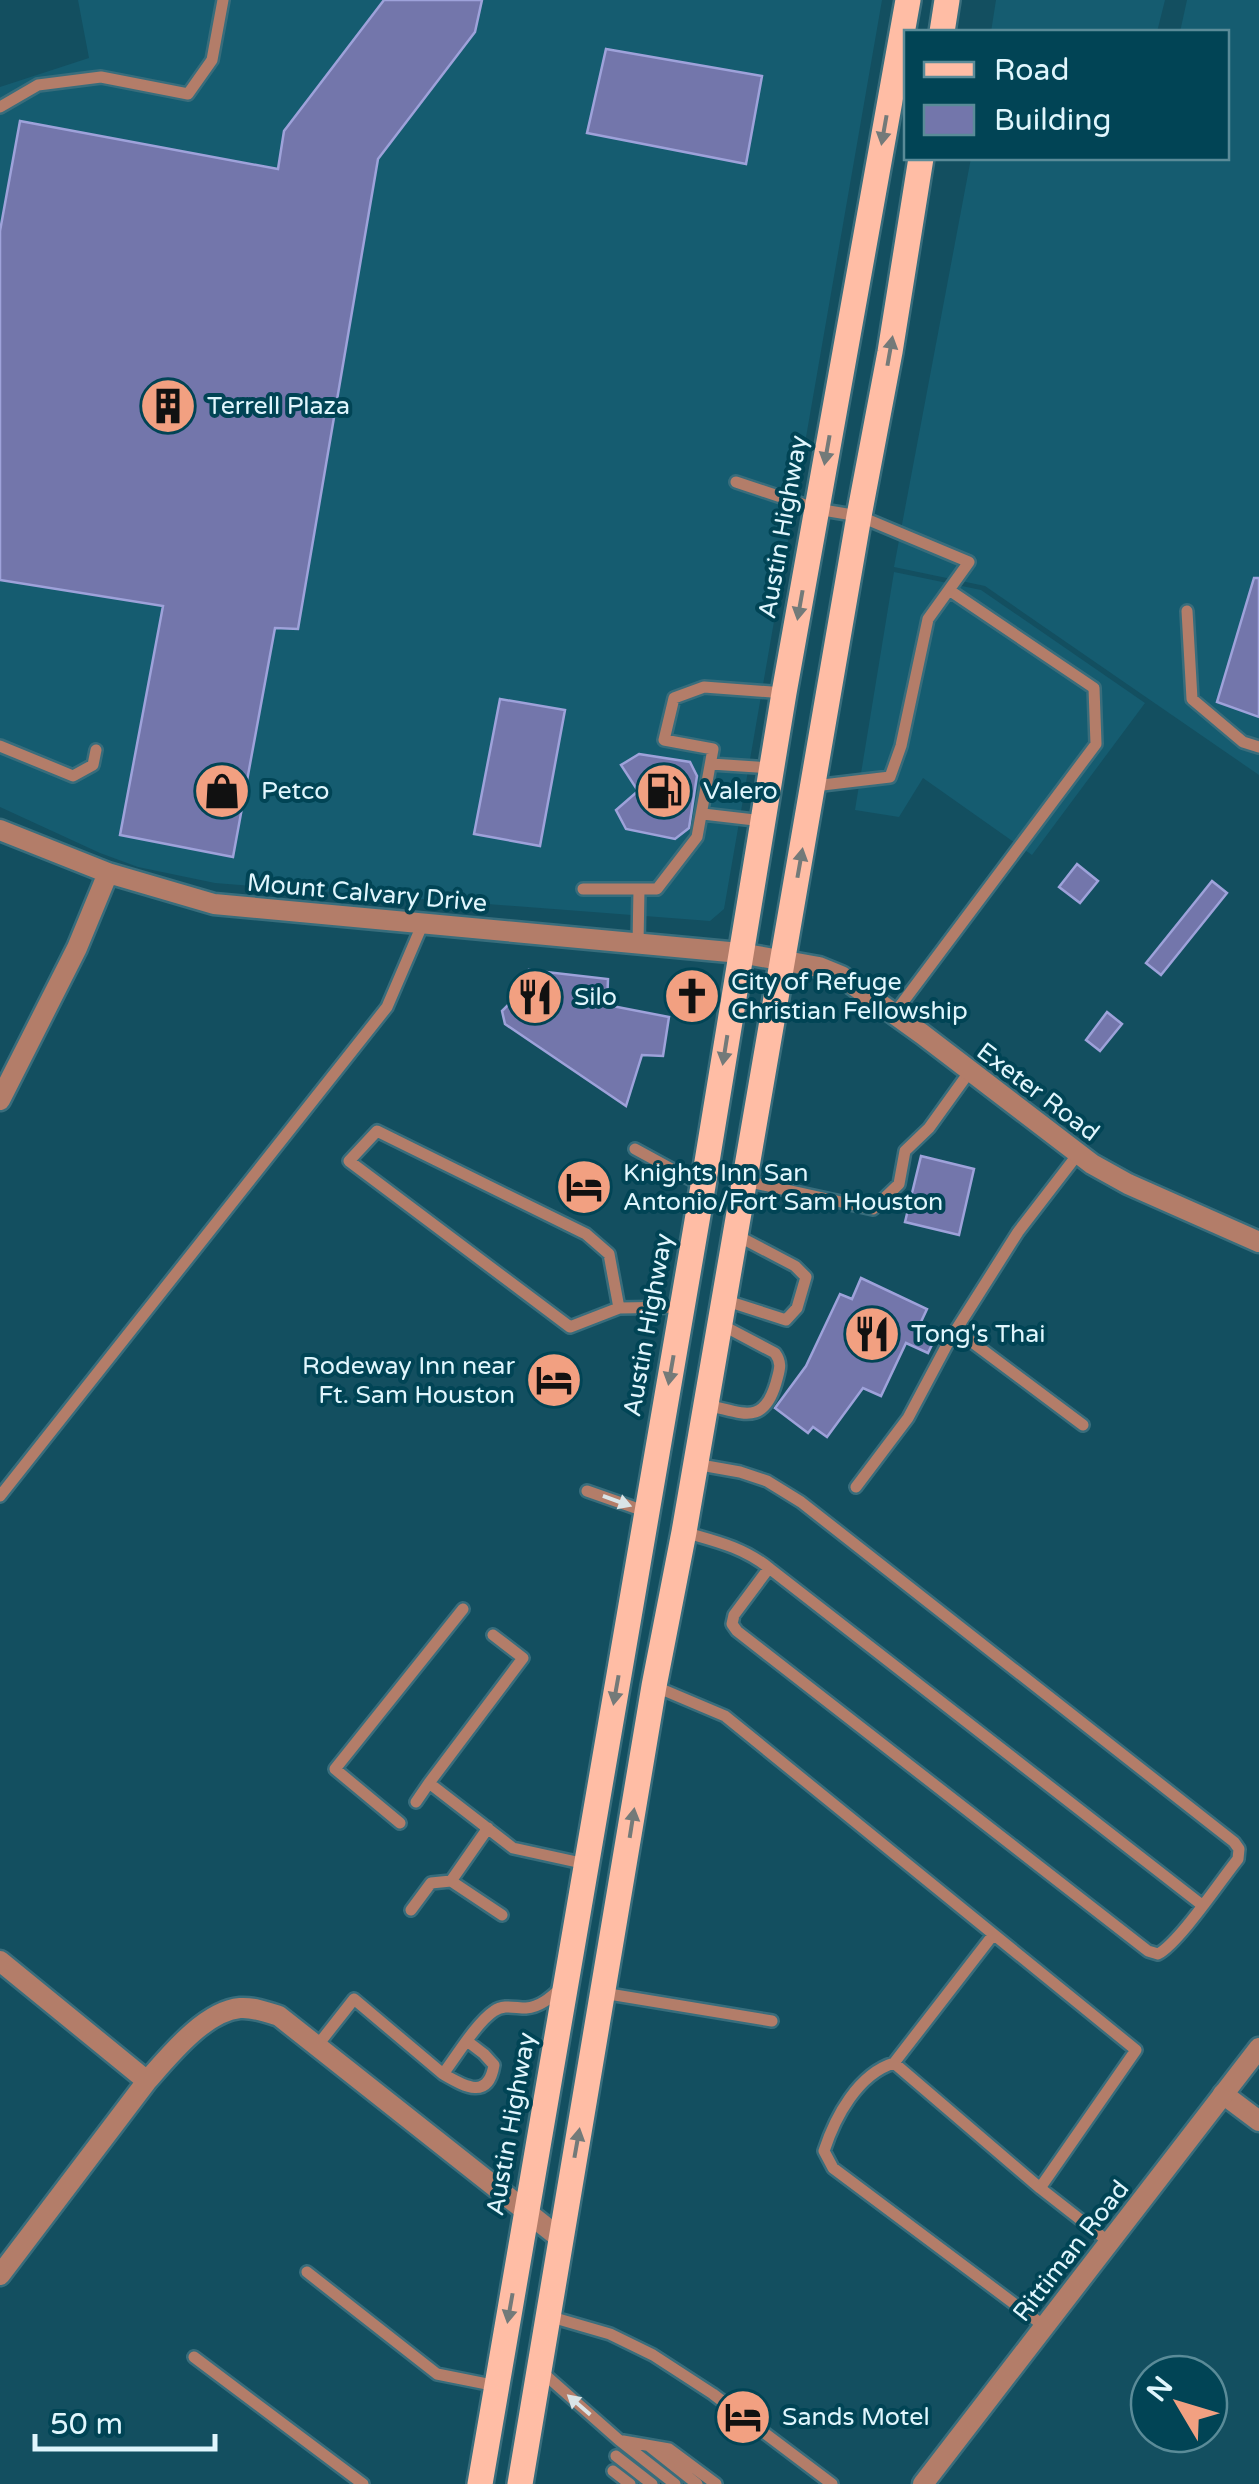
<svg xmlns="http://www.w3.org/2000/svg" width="1259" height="2484" viewBox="0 0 1259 2484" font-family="'Varela Round',sans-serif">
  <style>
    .built { fill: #155c70 }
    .building { fill: #7376ab; stroke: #9ea2da; stroke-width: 2.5 }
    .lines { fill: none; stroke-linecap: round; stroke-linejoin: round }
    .service-casing { stroke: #386d7c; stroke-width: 16 }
    .minor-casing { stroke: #386d7c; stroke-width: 25 }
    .tertiary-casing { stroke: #386d7c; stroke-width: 25 }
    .primary-casing { stroke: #386d7c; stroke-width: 30 }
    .service { stroke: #b37d69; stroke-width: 11 }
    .minor { stroke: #b37d69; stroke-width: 20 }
    .tertiary { stroke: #b37d69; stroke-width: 20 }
    .primary { stroke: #ffbda5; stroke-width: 25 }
    .oneway { fill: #737a79 }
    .oneway2 { fill: #d9e4e7 }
    .labels { text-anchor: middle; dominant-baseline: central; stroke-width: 8; stroke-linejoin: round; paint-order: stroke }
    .poi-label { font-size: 25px; fill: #e0f6fd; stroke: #014455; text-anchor: start }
    .street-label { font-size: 25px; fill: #e0f6fd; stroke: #014455 }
  </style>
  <rect width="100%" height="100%" fill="#134f60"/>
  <path class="built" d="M 78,0 L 882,0 L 724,909 L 710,921 L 215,883 L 138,867 L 100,853 L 0,807 L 0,87 L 89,58 Z
    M 996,0 L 1165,0 L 1157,32 L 991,32 Z
    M 1187,0 L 1259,0 L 1259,775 L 985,586 L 894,567 L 971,158 L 1226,158 L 1226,32 L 1180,32 Z
    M 894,572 L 981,590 L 1145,703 L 1032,855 L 923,778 L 899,817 L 855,810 Z"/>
  <path class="building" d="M 384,0 L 482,0 L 475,32 L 378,159 L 298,629 L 275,628 L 233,857 L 120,835 L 163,606 L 0,580 L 0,231 L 20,121 L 278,169 L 284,131 Z
    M 606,49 L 762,76 L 746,164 L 587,133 Z
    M 1254,578 L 1259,578 L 1259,717 L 1217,702 Z
    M 500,699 L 565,710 L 540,846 L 474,834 Z
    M 639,754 L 690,762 L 697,776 L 689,828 L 675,839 L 626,829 L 616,810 L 638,791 L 621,765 Z
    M 1077,864 L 1098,881 L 1080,903 L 1059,887 Z
    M 1212,881 L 1227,893 L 1161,975 L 1146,963 Z
    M 529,970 L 608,979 L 607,1005 L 669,1017 L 663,1056 L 642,1055 L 626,1106 L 505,1024 L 502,1011 L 512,1001 L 524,1003 Z
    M 1107,1012 L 1122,1024 L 1100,1051 L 1086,1040 Z
    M 921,1156 L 974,1169 L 959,1235 L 905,1222 Z
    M 861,1278 L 927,1309 L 920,1324 L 938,1332 L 928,1353 L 906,1343 L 881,1396 L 863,1388 L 827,1437 L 813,1427 L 808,1433 L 775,1408 L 806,1366 L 840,1294 L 852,1299 Z"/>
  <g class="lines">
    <g class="service-casing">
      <path id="service" d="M 0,107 L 38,85 L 101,77 L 188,94 L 212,60 L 223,0
        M 736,482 L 817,509 L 859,516 L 969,562 L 928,619 L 901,746 L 890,777 L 814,786
        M 1187,611 L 1192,699 L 1243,742 L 1259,747
        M 0,746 L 73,776 L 93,765 L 96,750
        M 711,764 L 771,768
        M 703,814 L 763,821
        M 583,889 L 657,889 L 697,837 L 713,749 L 664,740 L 674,698 L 704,687 L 784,693
        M 638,944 L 639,889
        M 894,1014 L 1096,744 L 1094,688 L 949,590
        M 635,1149 L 701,1185
        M 745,1181 L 873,1209 L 899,1184 L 905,1151 L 929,1128 L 970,1071
        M 724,1300 L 786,1320 L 797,1308 L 806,1277 L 795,1266 L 736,1235
        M 619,1308 L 609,1254 L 586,1234 L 377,1131 L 349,1161 L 570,1327 L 619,1308 L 682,1307
        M 956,1330 L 1083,1425
        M 706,1405 C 742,1412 763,1427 776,1383 C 779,1371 783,1364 775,1353 L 720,1324
        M 695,1464 L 740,1472 L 767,1481 L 801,1502 L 1234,1842 L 1239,1849 L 1238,1859 C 1221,1880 1179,1943 1158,1954 L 1148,1951 L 737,1631 L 732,1624 L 734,1615 L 769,1568 L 1202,1905
        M 856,1487 L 908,1418 L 949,1341 L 1018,1232 L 1078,1154
        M 587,1491 L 647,1512
        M 0,1496 L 387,1007 L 423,923
        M 684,1532 C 715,1541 743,1547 769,1568
        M 493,1635 L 523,1658 L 429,1783 L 513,1848 L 586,1864
        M 654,1686 L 725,1716 L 1136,2050 L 1040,2188 L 1109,2242
        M 416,1802 L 429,1783
        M 400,1823 L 335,1769 L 463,1609
        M 488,1828 L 451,1881 L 502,1915
        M 411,1910 L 431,1883 L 451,1881
        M 603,1993 L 772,2021
        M 317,2046 L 354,1999 L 443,2074 C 456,2057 477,2022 494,2011 C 504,2004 515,2008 526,2008 C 540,2007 550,1998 561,1988
        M 894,2063 L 993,1935
        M 443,2074 C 464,2086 488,2101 494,2065 L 484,2054 L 467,2041
        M 1040,2188 L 894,2063 C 858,2074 835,2117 824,2151 L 833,2168 L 1044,2326
        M 307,2272 L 437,2374 L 497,2386
        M 548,2316 L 610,2334 L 653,2355 L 713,2394 L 832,2484
        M 194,2357 L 363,2484
        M 542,2372 L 619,2440 L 675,2484
        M 623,2441 L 669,2449 L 716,2484
        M 649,2446 L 697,2484
        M 616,2456 L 652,2484
        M 613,2471 L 630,2484"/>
    </g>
    <g class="minor-casing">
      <path id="minor" d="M 0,830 L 108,873 L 214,904 L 740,953
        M 0,1100 L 77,948 L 108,873
        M 0,1961 L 147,2081
        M 1223,2094 L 1259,2121
        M 0,2275 L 147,2081 C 169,2056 205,2011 240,2008 C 253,2007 267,2012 279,2016 L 561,2239"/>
    </g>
    <g class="tertiary-casing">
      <path id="tertiary" d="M 740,953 L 819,967 L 841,976 L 922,1034 L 1092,1164 L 1128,1184 L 1259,1242
        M 923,2484 L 1259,2048"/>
    </g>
    <g class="primary-casing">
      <path id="primary" d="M 942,32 L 947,0
        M 480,2484 L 703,1186 L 784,693 L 908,0
        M 520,2484 L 654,1686 L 684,1532 L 859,516 L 890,352 L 921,158"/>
    </g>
    <use href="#service" class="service"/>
    <use href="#minor" class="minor"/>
    <use href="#tertiary" class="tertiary"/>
    <use href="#primary" class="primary"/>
  </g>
  <defs><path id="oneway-solid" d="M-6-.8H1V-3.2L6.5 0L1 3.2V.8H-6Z" transform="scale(2.5)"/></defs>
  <g class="oneway">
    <use href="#oneway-solid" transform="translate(884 130) rotate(100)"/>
    <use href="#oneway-solid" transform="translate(890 351) rotate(-80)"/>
    <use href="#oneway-solid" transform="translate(827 450) rotate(100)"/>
    <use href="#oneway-solid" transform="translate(800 605) rotate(100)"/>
    <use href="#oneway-solid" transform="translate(800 863) rotate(-80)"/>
    <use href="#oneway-solid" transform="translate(725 1050) rotate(99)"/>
    <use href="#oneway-solid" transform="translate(671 1370) rotate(100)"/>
    <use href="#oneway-solid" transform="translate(616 1690) rotate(100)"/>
    <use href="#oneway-solid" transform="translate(632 1823) rotate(-81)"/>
    <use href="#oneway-solid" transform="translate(577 2143) rotate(-80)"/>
    <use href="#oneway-solid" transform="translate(510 2308) rotate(100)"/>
  </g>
  <g class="oneway2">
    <use href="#oneway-solid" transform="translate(617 1501) rotate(20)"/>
    <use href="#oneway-solid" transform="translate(579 2405) rotate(-139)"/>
  </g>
  <defs>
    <g id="building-disc" transform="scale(2.875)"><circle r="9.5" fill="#f2a081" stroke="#014455"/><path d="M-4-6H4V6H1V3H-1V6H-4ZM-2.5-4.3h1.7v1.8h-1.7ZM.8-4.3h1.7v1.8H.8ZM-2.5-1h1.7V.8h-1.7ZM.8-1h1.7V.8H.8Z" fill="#111"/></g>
    <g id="shop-disc" transform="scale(2.875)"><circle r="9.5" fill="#f2a081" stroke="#014455"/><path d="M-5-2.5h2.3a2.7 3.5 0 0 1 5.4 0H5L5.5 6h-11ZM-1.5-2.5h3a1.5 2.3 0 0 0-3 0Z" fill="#111"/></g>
    <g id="fuel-disc" transform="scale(2.875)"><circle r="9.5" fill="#f2a081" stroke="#014455"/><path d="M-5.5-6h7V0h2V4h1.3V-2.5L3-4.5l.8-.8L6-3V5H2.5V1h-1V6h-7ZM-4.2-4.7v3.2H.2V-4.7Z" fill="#111"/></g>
    <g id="church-disc" transform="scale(2.875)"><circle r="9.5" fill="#f2a081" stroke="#014455"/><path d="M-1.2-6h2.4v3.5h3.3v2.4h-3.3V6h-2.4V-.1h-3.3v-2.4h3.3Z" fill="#111"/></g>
    <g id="restaurant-disc" transform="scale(2.875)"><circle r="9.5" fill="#f2a081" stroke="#014455"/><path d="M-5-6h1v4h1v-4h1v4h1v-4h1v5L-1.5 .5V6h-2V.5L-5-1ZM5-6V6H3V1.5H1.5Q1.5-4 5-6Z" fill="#111"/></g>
    <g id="hotel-disc" transform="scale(2.875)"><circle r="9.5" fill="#f2a081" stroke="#014455"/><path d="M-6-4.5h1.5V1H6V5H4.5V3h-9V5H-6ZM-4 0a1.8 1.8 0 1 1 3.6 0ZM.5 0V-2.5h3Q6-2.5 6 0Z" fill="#111"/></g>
  </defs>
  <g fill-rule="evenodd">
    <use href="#building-disc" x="168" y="406"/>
    <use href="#shop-disc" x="222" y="791"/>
    <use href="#fuel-disc" x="664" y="791"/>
    <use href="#church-disc" x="692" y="996"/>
    <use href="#restaurant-disc" x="535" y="997"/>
    <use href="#hotel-disc" x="584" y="1187"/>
    <use href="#restaurant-disc" x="872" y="1334"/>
    <use href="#hotel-disc" x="554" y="1380"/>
    <use href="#hotel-disc" x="743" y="2417"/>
  </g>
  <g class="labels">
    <g class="poi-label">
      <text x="207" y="406">Terrell Plaza</text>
      <text x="261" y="791">Petco</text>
      <text x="703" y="791">Valero</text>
      <text x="731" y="982">City of Refuge<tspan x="731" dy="29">Christian Fellowship</tspan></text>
      <text x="574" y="997">Silo</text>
      <text x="623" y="1173">Knights Inn San<tspan x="623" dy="29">Antonio/Fort Sam Houston</tspan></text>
      <text x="911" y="1334">Tong's Thai</text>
      <text x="515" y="1366" text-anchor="end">Rodeway Inn near<tspan x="515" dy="29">Ft. Sam Houston</tspan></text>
      <text x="782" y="2417">Sands Motel</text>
    </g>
    <g class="street-label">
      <text transform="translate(783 527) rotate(-80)">Austin Highway</text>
      <text transform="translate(367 893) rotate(5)">Mount Calvary Drive</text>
      <text transform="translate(1038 1092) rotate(37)">Exeter Road</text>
      <text transform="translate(648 1325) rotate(-80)">Austin Highway</text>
      <text transform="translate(511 2124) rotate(-80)">Austin Highway</text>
      <text transform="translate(1071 2251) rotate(-52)">Rittiman Road</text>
    </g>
  </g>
  <rect x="904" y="30" width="325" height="130" fill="#014455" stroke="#5a8b98" stroke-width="2.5"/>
  <rect x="924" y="62" width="50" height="15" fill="#ffbda5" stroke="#5a8b98" stroke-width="2.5"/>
  <text x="994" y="80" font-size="30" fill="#e0f6fd">Road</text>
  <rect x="924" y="105" width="50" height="30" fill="#7376ab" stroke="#5a8b98" stroke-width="2.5"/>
  <text x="994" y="130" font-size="30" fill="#e0f6fd">Building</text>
  <g transform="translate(1179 2404) rotate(308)"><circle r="48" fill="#014455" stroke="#5a8b98" stroke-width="2.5"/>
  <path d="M0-8L18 38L0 25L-18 38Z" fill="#f2a081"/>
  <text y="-15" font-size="28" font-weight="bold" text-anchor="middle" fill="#e0f6fd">N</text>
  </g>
  <path d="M35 2434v15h180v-15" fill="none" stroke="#e0f6fd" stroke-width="5"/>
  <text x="50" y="2434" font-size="30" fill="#e0f6fd" stroke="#014455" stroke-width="8" paint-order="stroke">50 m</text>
</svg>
